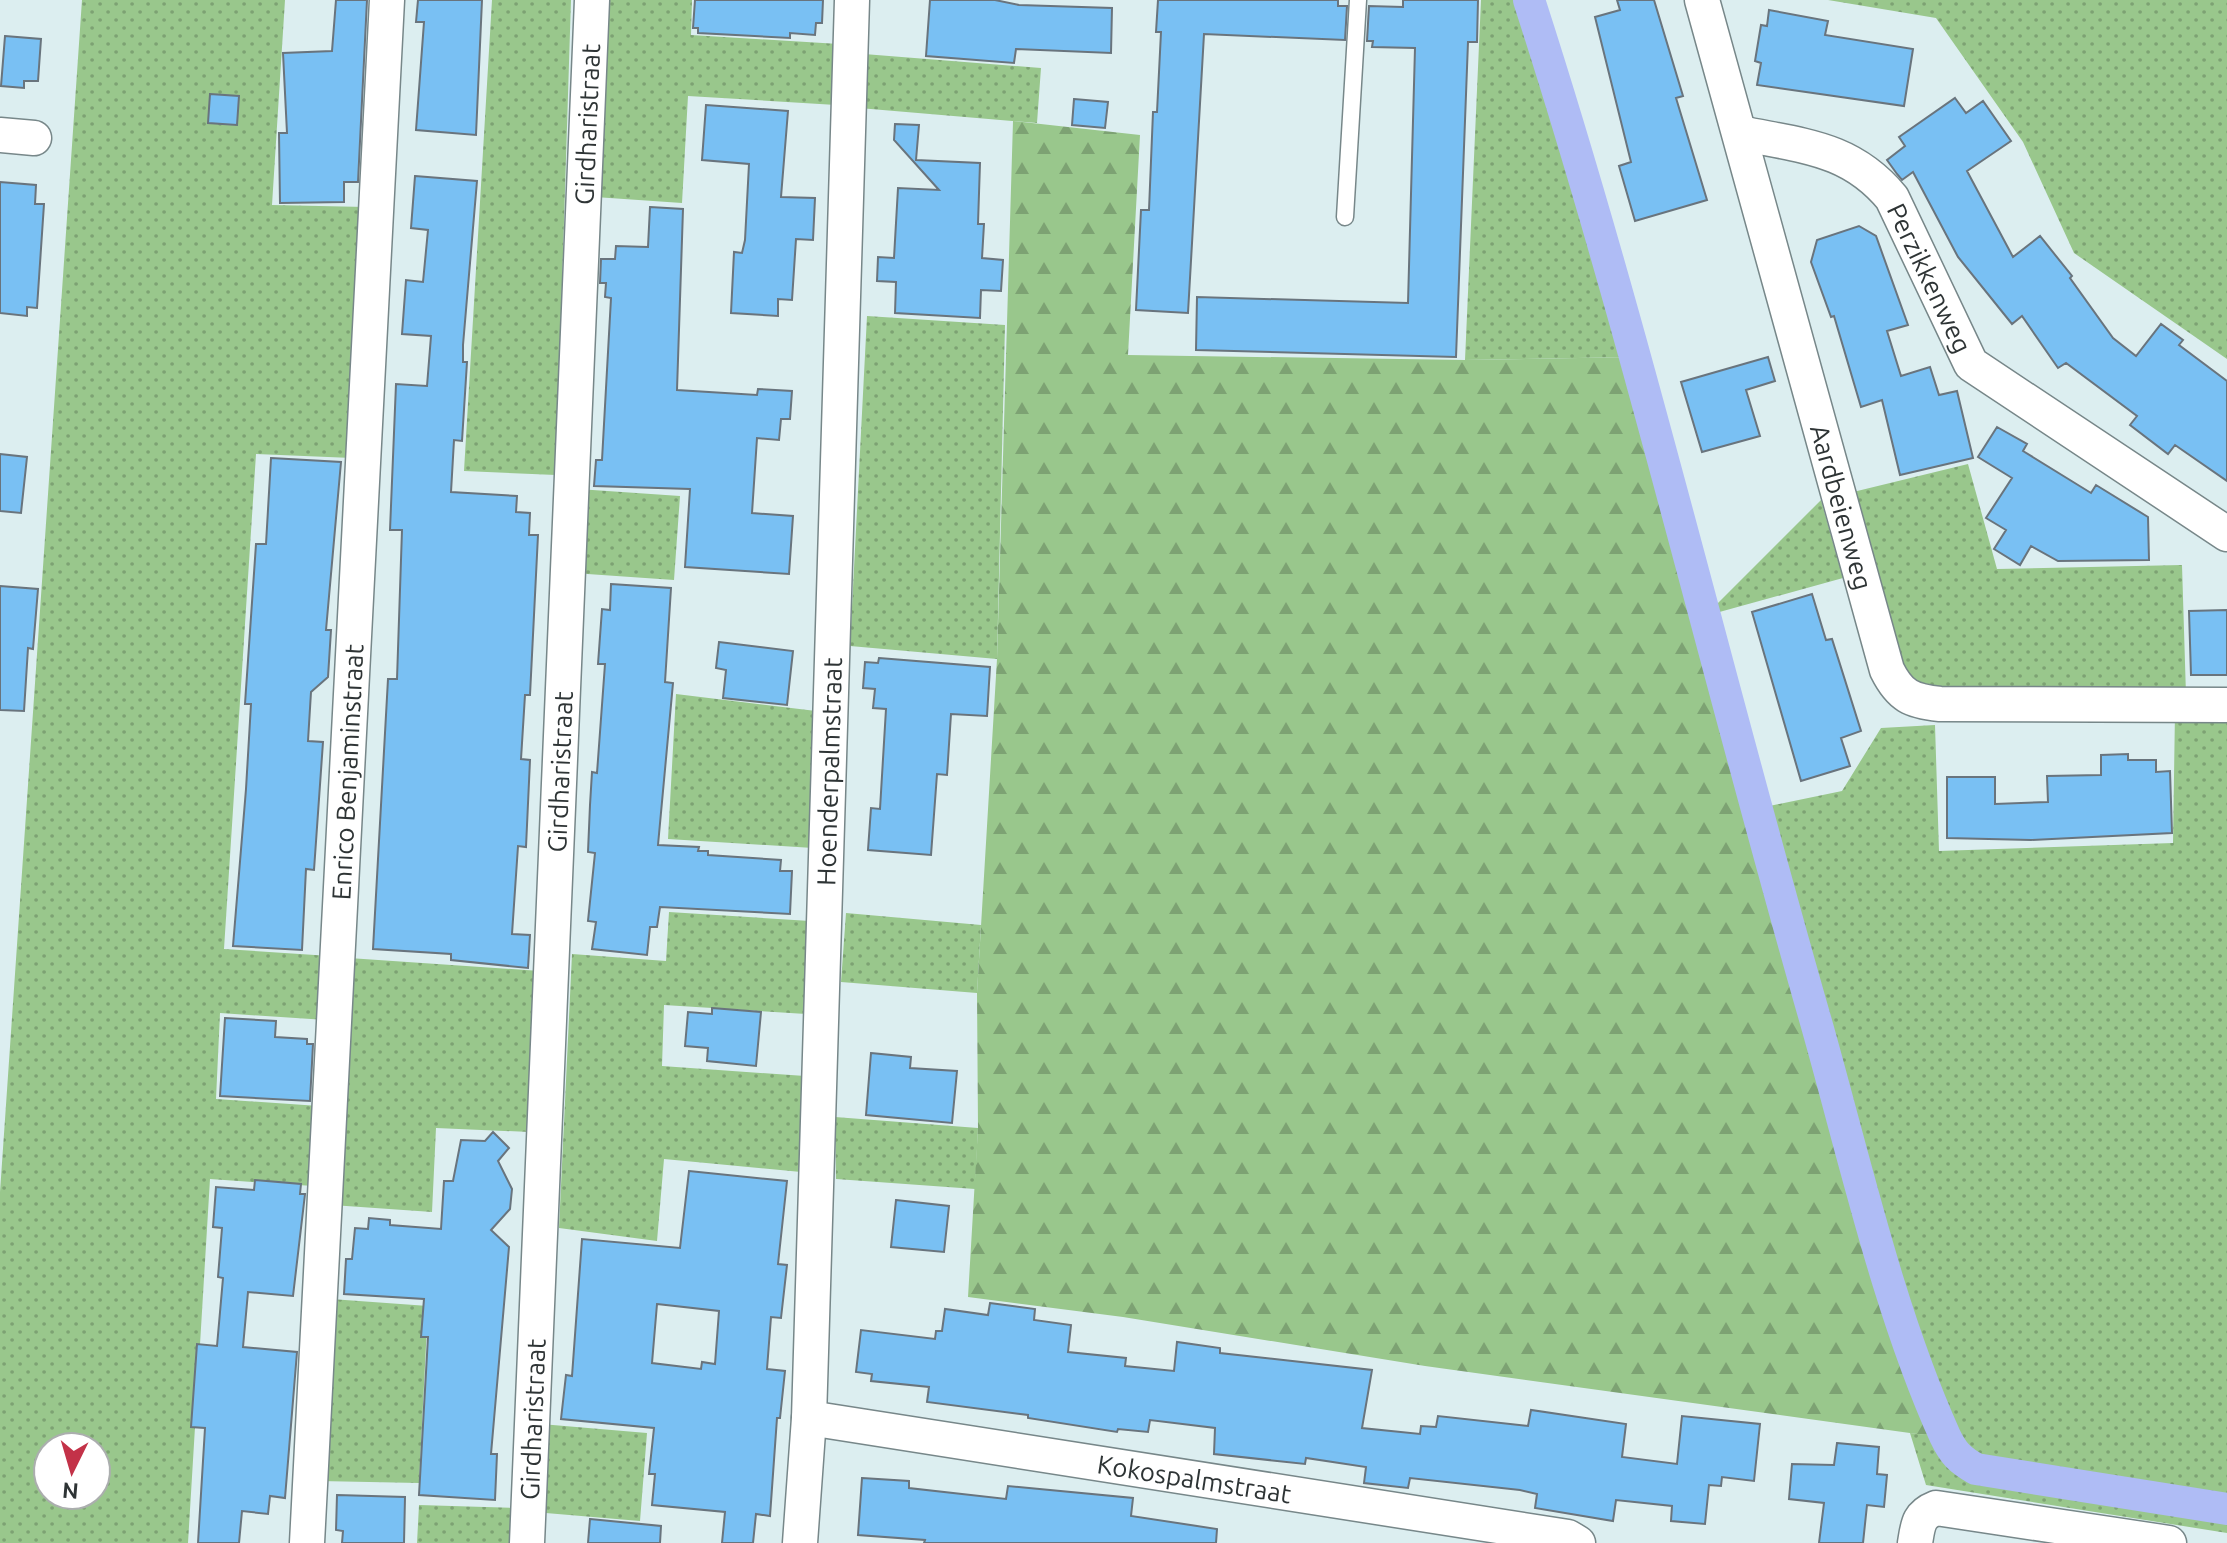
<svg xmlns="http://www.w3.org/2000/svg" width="2227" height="1543" viewBox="0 0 2227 1543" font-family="Ubuntu,sans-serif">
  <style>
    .grass { fill: url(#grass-dots); fill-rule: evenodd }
    .forest { fill: url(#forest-firs) }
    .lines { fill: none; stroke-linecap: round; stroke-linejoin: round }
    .canal { stroke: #afbcf5; stroke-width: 32 }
    .building { fill: #79c0f3; stroke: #69747d; stroke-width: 2; fill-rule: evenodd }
    .lane-casing { stroke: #778789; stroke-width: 19 }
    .street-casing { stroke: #778789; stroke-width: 37 }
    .lane { stroke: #fff; stroke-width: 16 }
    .street { stroke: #fff; stroke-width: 34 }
    .labels { text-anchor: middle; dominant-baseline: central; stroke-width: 6; stroke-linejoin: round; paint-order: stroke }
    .street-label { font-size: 26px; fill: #2e3435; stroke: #fff }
  </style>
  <defs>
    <pattern id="grass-dots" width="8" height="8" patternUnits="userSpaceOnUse" patternTransform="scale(2)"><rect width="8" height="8" fill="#99c78c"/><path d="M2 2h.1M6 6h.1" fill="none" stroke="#7da273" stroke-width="1.8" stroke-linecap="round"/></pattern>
    <pattern id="forest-firs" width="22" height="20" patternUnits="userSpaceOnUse" patternTransform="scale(2)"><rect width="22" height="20" fill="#99c78c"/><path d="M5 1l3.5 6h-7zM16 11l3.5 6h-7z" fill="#7da273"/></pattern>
  </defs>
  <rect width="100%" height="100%" fill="#dceef0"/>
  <path class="grass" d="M 82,0 L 285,0 L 272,205 L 366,207 L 352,458 L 256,454 L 224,949 L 330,956 L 326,1020 L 220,1013 L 216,1099 L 319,1106 L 313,1186 L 210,1179 L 188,1543 L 0,1543 L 0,1192 ZM 48,1447 L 96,1447 L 96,1495 L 48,1495 Z
    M 492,0 L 571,0 L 556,475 L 464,471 Z
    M 604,0 L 692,0 L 691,35 L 839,44 L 836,105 L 688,96 L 682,203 L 595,197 Z
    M 1481,0 L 1529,0 L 1589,185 L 1632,357 L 1465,360 Z
    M 1828,0 L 2227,0 L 2227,359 L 2074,253 L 2023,142 L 1936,18 Z
    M 864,54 L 1041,68 L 1037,123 L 859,108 Z
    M 867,316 L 1005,325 L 997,659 L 850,646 Z
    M 1968,464 L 1997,569 L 2182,565 L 2186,695 L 1908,688 L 1849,493 Z
    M 578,489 L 680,496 L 674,580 L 573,573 Z
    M 1821,500 L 1843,578 L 1705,616 Z
    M 676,694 L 816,711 L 813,848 L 668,839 Z
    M 2175,711 L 2227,711 L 2227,1533 L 1926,1485 L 1910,1433 L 1945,1437 L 1905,1331 L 1755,809 L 1842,791 L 1881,728 L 1935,725 L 1939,851 L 2173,843 Z
    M 669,912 L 810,921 L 806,1014 L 664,1005 L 662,1066 L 805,1076 L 801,1172 L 664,1159 L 657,1241 L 559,1228 L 572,954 L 666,961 Z
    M 846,913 L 981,925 L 977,993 L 841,982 Z
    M 349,958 L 540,971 L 530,1132 L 436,1128 L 432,1212 L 332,1205 Z
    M 835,1117 L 978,1128 L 975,1189 L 836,1179 Z
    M 331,1299 L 428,1306 L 419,1483 L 319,1481 Z
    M 541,1424 L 647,1433 L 640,1521 L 534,1512 Z
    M 419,1505 L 515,1508 L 513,1543 L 417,1543 Z"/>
  <path class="forest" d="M 1013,121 L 1140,135 L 1128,355 L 1465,360 L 1632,357 C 1698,590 1759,824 1826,1057 C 1863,1186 1897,1312 1946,1438 L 1425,1366 L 1123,1317 L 968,1297 L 978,1128 L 977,993 L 997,659 Z"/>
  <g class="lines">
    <path class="canal" d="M 1529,0 C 1638,337 1718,682 1816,1022 C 1854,1156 1888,1310 1945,1436 C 1953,1453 1960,1460 1976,1469 L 2227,1509"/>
  </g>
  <path class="building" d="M 336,0 L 367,0 L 358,182 L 344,182 L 344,202 L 280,203 L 279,133 L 287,133 L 283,53 L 332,51 Z
    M 418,0 L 482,0 L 476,135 L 416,130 L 424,22 L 416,22 Z
    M 695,0 L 823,0 L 822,23 L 816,23 L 815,35 L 790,33 L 790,38 L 698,33 L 698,28 L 693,28 Z
    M 930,0 L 995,0 L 1019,5 L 1112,8 L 1111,53 L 1016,49 L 1014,63 L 926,56 Z
    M 1158,0 L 1338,0 L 1338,6 L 1347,6 L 1345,40 L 1204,34 L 1188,313 L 1136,310 L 1141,210 L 1149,210 L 1153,112 L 1157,112 L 1161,32 L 1156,32 Z
    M 1403,0 L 1478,0 L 1477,42 L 1468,42 L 1456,357 L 1196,350 L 1197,297 L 1408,303 L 1415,48 L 1372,47 L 1373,41 L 1367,41 L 1369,6 L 1403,7 Z
    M 1617,0 L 1654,0 L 1683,96 L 1676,98 L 1707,200 L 1635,221 L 1619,166 L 1631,162 L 1595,17 L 1620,10 Z
    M 1769,10 L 1828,21 L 1825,35 L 1913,49 L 1904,106 L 1757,85 L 1761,63 L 1755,61 L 1761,25 L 1767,26 Z
    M 5,36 L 41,39 L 38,81 L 24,81 L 24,88 L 1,86 Z
    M 210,94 L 239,96 L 237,125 L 208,123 Z
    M 1955,98 L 1966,113 L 1983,101 L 2011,141 L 1967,171 L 2013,257 L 2040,236 L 2072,276 L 2070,278 L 2113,338 L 2136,356 L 2161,324 L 2183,340 L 2179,345 L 2227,381 L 2227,481 L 2175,445 L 2168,454 L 2130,425 L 2137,416 L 2066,363 L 2058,368 L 2022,316 L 2012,324 L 1958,257 L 1913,172 L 1902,180 L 1897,174 L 1887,160 L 1905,146 L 1899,137 Z
    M 1074,99 L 1108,102 L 1105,128 L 1072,125 Z
    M 706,105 L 788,111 L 781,197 L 815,198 L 813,240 L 796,239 L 792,300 L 778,299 L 778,316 L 731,313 L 734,252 L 742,253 L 745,240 L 749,164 L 702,160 Z
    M 895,124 L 919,125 L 916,160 L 980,163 L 978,224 L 984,224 L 982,258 L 1003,260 L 1001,291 L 981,290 L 980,318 L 895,313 L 896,282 L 877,281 L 878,257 L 894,258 L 898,188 L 939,190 L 894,140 Z
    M 415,176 L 477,181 L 463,345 L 463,362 L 467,362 L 462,441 L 454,440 L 451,492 L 517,496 L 516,512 L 530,513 L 529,535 L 538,535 L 530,695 L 525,695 L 521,759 L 530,760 L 526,847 L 518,846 L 512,934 L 530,935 L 528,968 L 451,960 L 451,954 L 373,949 L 388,679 L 397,679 L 402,530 L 390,530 L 396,384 L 427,386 L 431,336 L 402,334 L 406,280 L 423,282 L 428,230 L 411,228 Z
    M 0,182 L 36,185 L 35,204 L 44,204 L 37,308 L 27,307 L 27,316 L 0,313 Z
    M 650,207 L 683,209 L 677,390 L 757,395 L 758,389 L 792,391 L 790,419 L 781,419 L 779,440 L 757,438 L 752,513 L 793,516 L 789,574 L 685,567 L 690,489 L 594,486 L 596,460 L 602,460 L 611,298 L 605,297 L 606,283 L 600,283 L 601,259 L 615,259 L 616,246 L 648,247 Z
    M 1859,226 L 1876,236 L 1908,325 L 1887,331 L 1901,376 L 1930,367 L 1939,395 L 1957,391 L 1973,458 L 1900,475 L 1882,400 L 1861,407 L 1834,316 L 1831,317 L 1811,262 L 1817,240 Z
    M 1768,357 L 1775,381 L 1746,390 L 1760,436 L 1702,452 L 1681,382 Z
    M 1997,427 L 2027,444 L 2023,451 L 2091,493 L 2096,485 L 2148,517 L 2149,560 L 2058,561 L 2031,546 L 2020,565 L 1994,549 L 2006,530 L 1986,518 L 2012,478 L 1978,457 Z
    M 0,454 L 27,457 L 21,513 L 0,511 Z
    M 271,458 L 341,462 L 326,630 L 331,630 L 328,677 L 311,692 L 308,741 L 323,742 L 314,870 L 306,869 L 302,950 L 233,946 L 246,789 L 251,704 L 245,704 L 256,544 L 266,544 Z
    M 611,584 L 671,588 L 665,682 L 673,683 L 658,845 L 699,847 L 698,851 L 708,851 L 708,855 L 781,860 L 780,871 L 792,871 L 790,914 L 660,907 L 657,927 L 650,927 L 647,955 L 592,949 L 596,922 L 588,921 L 595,853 L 588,852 L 590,805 L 592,772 L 597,773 L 605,664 L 598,664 L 602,609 L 610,610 Z
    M 0,586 L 38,589 L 33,649 L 28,648 L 24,711 L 0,710 Z
    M 1812,594 L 1826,640 L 1832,639 L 1861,731 L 1841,738 L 1850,766 L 1801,781 L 1752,612 Z
    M 2227,610 L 2227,675 L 2191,675 L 2189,611 Z
    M 719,642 L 793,651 L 787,705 L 723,698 L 726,670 L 716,668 Z
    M 879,658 L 990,667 L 987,716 L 951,714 L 947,775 L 937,774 L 931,855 L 868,850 L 871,808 L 880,809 L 886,709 L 873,708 L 875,689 L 863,688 L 865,662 L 878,663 Z
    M 2128,754 L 2128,760 L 2156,760 L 2156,772 L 2170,771 L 2172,833 L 2031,840 L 1947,838 L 1947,777 L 1995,777 L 1995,804 L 2048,802 L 2047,776 L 2101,775 L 2101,755 Z
    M 712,1008 L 761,1012 L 756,1066 L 707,1061 L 708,1048 L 685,1046 L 688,1012 L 712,1014 Z
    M 225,1018 L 276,1021 L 275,1037 L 307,1039 L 307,1044 L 313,1044 L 310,1101 L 220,1096 Z
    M 871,1053 L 911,1057 L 910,1068 L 957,1071 L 952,1123 L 866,1115 Z
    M 493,1132 L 509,1148 L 498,1161 L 512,1189 L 510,1209 L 491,1230 L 509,1247 L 491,1454 L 497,1454 L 495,1500 L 419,1495 L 428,1337 L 421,1337 L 424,1299 L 344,1294 L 346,1259 L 352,1259 L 355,1228 L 368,1229 L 369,1218 L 390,1220 L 390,1225 L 441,1229 L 444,1181 L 453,1181 L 461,1140 L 485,1141 Z
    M 689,1171 L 787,1181 L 778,1264 L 787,1265 L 781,1318 L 771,1317 L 767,1369 L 785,1371 L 780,1418 L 777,1418 L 770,1516 L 756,1514 L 753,1543 L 722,1543 L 725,1512 L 652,1505 L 655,1474 L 649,1474 L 654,1428 L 561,1419 L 566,1375 L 572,1376 L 582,1239 L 680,1248 ZM 657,1304 L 719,1311 L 715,1364 L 702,1362 L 701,1369 L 652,1363 Z
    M 255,1180 L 301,1184 L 300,1194 L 305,1194 L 293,1296 L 248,1292 L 243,1347 L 297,1352 L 285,1498 L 270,1496 L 268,1514 L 242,1511 L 239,1543 L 198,1543 L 205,1428 L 191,1427 L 197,1344 L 217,1346 L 223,1278 L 218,1277 L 222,1228 L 213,1227 L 216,1187 L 254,1190 Z
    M 896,1200 L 949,1206 L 944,1252 L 891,1247 Z
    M 990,1303 L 1035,1309 L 1034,1320 L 1071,1325 L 1068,1352 L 1126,1358 L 1125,1366 L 1174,1371 L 1177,1342 L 1220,1348 L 1220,1353 L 1372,1370 L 1362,1428 L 1420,1434 L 1421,1426 L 1436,1427 L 1438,1416 L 1528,1426 L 1531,1410 L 1626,1424 L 1622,1457 L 1677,1464 L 1682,1416 L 1760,1424 L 1754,1481 L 1722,1477 L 1721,1486 L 1709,1485 L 1705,1524 L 1671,1521 L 1672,1506 L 1616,1500 L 1613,1521 L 1535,1508 L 1537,1494 L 1520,1490 L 1410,1478 L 1408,1488 L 1364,1483 L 1366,1467 L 1306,1458 L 1305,1464 L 1214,1454 L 1215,1428 L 1150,1420 L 1148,1432 L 1118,1429 L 1117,1432 L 1028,1418 L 1028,1415 L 927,1402 L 929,1387 L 871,1381 L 872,1374 L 856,1372 L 861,1330 L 935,1339 L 936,1331 L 942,1331 L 945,1309 L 988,1315 Z
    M 1837,1443 L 1879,1447 L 1877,1474 L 1887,1475 L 1884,1507 L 1867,1505 L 1863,1543 L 1819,1543 L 1824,1503 L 1789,1499 L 1792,1464 L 1834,1465 Z
    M 862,1478 L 909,1481 L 909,1488 L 1006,1499 L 1008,1486 L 1133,1498 L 1131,1516 L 1217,1529 L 1216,1543 L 924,1543 L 925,1540 L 858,1535 Z
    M 337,1495 L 405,1497 L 404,1543 L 342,1543 L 343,1531 L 336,1530 Z
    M 590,1519 L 661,1526 L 660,1543 L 588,1543 Z"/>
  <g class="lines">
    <g class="lane-casing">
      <path id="lane" d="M 1345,217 L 1358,0"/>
    </g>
    <g class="street-casing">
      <g id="street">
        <path id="s1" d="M 1702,0 L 1887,670 C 1900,696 1911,701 1940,704 L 2227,705"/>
        <path id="s2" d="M 1740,133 C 1801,146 1850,147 1892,198 L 1971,364 L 2227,534"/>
        <path d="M 0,135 L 34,138"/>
        <path id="s3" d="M 809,1418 L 1568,1537 L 1578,1543"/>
        <path id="s4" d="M 307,1543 L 387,0"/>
        <path id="s5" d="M 527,1543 L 592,0"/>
        <path id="s6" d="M 800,1543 L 809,1418 L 852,0"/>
        <path d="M 1915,1543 C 1918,1525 1918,1515 1936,1508 L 2169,1543"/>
      </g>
    </g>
    <use href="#lane" class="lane"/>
    <use href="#street" class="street"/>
  </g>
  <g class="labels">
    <g class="street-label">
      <text stroke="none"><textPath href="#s5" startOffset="1420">Girdharistraat</textPath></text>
      <text stroke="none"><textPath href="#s2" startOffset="258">Perzikkenweg</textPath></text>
      <text stroke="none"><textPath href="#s1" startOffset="526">Aardbeienweg</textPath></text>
      <text stroke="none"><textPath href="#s4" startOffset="772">Enrico Benjaminstraat</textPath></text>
      <text stroke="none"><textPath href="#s5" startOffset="772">Girdharistraat</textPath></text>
      <text stroke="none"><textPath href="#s6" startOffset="772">Hoenderpalmstraat</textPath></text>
      <text stroke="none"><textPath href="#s5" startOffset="124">Girdharistraat</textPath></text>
      <text stroke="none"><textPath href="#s3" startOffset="390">Kokospalmstraat</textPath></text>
    </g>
  </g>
  <g transform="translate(72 1471) rotate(185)"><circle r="38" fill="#ffffff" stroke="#abaeae" stroke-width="2"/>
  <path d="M0-6L14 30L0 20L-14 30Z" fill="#c33248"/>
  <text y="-12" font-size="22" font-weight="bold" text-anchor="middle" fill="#2e3435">N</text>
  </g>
</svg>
